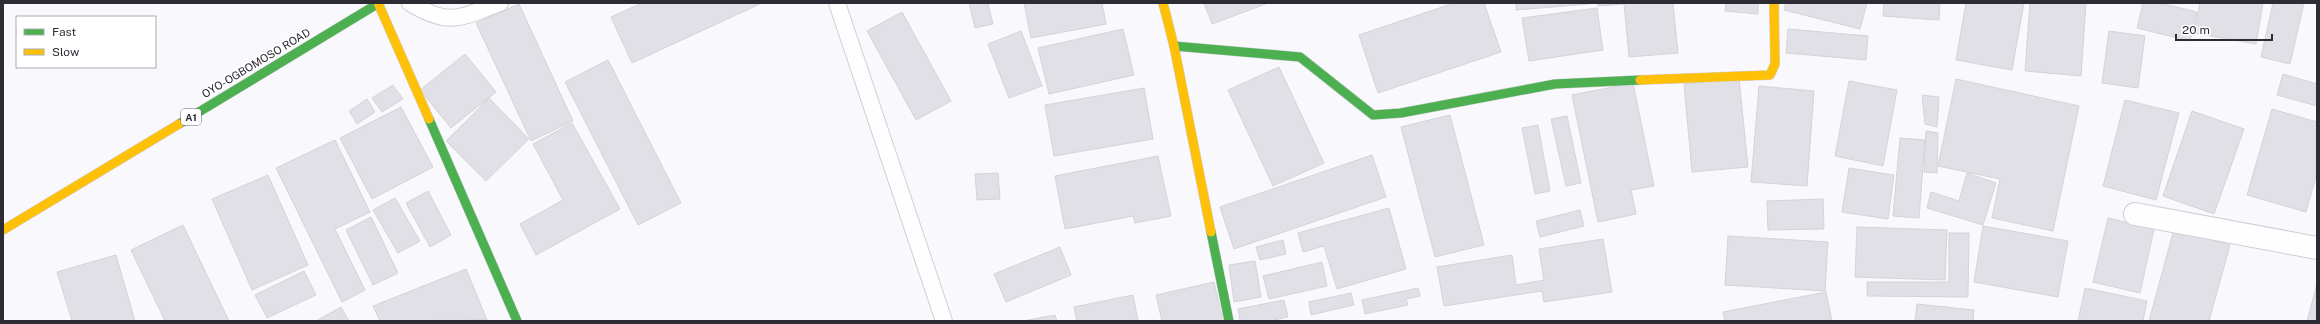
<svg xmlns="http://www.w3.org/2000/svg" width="2320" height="324" viewBox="0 0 2320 324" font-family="'Public Sans',sans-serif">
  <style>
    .building { fill: #e1e0e6; stroke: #d3d3d8 }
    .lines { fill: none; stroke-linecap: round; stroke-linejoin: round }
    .lane-casing { stroke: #cfcfd5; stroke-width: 18 }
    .street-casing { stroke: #cfcfd5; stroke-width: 24 }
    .fast-casing { stroke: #cfcfd5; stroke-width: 10 }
    .slow-casing { stroke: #cfcfd5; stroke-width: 10 }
    .lane { stroke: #fefeff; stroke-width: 16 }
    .street { stroke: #fefeff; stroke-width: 22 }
    .fast { stroke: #4caf50; stroke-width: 9 }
    .slow { stroke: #ffc107; stroke-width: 9 }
    .labels { text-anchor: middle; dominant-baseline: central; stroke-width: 4; stroke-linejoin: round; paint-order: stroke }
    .shield { fill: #fff; stroke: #6c6b70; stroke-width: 1 }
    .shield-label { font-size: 10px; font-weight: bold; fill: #2d2b33 }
    .street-label { font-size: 11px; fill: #2d2b33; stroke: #fff }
  </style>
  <rect width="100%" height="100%" fill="#f8f8fd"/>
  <path class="building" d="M 642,3 L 762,3 L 632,63 L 611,17 Z
    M 969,3 L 988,3 L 993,24 L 975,28 Z
    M 1024,3 L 1102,3 L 1106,24 L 1031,38 Z
    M 1204,3 L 1268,3 L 1212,24 Z
    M 1454,3 L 1484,3 L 1501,52 L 1378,93 L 1359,35 Z
    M 1516,3 L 1589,3 L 1589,4 L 1516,10 Z
    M 1598,3 L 1673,3 L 1678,53 L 1629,57 L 1624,4 L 1598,6 Z
    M 1726,3 L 1758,3 L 1758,14 L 1725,11 Z
    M 1786,3 L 1867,3 L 1860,29 L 1784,10 Z
    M 1884,3 L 1940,3 L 1939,20 L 1883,16 Z
    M 1966,3 L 2024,3 L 2012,70 L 1956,60 Z
    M 2030,3 L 2086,3 L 2081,76 L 2025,71 Z
    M 2143,3 L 2160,3 L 2197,12 L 2190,41 L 2137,28 Z
    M 2200,3 L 2263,3 L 2256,44 L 2194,33 Z
    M 2273,3 L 2304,3 L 2290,64 L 2261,57 Z
    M 519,4 L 573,121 L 531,141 L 476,23 Z
    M 1597,8 L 1603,50 L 1529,61 L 1522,18 Z
    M 902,12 L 951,101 L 916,120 L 867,31 Z
    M 1123,29 L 1134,75 L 1049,94 L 1038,48 Z
    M 1788,29 L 1868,36 L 1866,60 L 1786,53 Z
    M 1021,31 L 1042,86 L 1009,98 L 988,44 Z
    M 2109,31 L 2145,36 L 2138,88 L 2102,83 Z
    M 465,54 L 496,92 L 451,128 L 420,90 Z
    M 608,60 L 681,203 L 638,225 L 565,82 Z
    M 1279,67 L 1324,163 L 1273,186 L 1228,90 Z
    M 2283,74 L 2317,84 L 2317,106 L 2277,95 Z
    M 1739,78 L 1748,167 L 1692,172 L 1684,84 Z
    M 1956,79 L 2079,106 L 2053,231 L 1992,218 L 2000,179 L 1938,166 Z
    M 1849,81 L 1897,90 L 1883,166 L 1835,156 Z
    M 1633,83 L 1654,186 L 1631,190 L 1636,214 L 1598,222 L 1572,95 Z
    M 393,85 L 403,99 L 382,112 L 372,98 Z
    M 1759,86 L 1814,91 L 1807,186 L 1751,182 Z
    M 1144,88 L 1153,139 L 1054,156 L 1045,105 Z
    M 1922,95 L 1939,97 L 1937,127 L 1925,124 Z
    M 489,98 L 529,139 L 486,181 L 446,141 Z
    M 367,99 L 375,112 L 357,124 L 349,111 Z
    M 2125,100 L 2179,113 L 2156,200 L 2103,186 Z
    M 401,107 L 433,167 L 372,199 L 340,138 Z
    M 2272,109 L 2317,122 L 2317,173 L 2306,212 L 2247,195 Z
    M 2192,111 L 2244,129 L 2214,214 L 2163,196 Z
    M 1450,115 L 1484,245 L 1435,257 L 1401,127 Z
    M 1567,116 L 1581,183 L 1566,186 L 1551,119 Z
    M 572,123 L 620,209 L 536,255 L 520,224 L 563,200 L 533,144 Z
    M 1538,125 L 1550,191 L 1535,194 L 1522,128 Z
    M 1926,131 L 1938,133 L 1937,173 L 1924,172 Z
    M 1900,138 L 1925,140 L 1919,218 L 1893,216 Z
    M 335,140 L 370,212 L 335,229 L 365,290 L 342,302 L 276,168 Z
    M 1372,155 L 1386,197 L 1234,249 L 1220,207 Z
    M 1158,156 L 1171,216 L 1135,223 L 1133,216 L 1065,229 L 1055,176 Z
    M 1849,168 L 1894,175 L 1888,219 L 1842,212 Z
    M 998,173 L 1000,199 L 977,200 L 975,174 Z
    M 1967,173 L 1996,183 L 1983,225 L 1927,208 L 1931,192 L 1959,201 Z
    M 268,175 L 308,265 L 252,290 L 212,199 Z
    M 428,191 L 451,235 L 430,247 L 406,203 Z
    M 395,198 L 420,241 L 398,253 L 373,210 Z
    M 1823,199 L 1824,229 L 1768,230 L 1767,201 Z
    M 1389,208 L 1406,269 L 1337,289 L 1324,246 L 1303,252 L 1298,233 Z
    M 1580,210 L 1584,226 L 1540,237 L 1536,221 Z
    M 371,217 L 398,273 L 373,285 L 346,230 Z
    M 2108,218 L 2154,229 L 2140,293 L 2093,282 Z
    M 183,225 L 229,321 L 165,321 L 131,250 Z
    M 1983,226 L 2068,241 L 2058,297 L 1974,282 Z
    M 1857,227 L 1947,230 L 1945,280 L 1855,277 Z
    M 2174,229 L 2230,245 L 2209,321 L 2149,321 Z
    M 1949,233 L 1969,233 L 1968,297 L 1867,296 L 1867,282 L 1949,282 Z
    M 1728,236 L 1828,242 L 1825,291 L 1725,285 Z
    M 1603,239 L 1612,292 L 1544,302 L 1542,291 L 1444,306 L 1437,267 L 1512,255 L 1516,285 L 1544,280 L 1539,249 Z
    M 1283,240 L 1286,254 L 1260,260 L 1256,247 Z
    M 1060,247 L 1071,275 L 1006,302 L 994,274 Z
    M 116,255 L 135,321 L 72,321 L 57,272 Z
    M 1255,261 L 1261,297 L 1234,302 L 1229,265 Z
    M 1322,262 L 1327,286 L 1269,299 L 1263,276 Z
    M 466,269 L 487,320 L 380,321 L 373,306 Z
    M 304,271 L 316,295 L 267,318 L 255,295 Z
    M 1214,282 L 1223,321 L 1162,321 L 1156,295 Z
    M 2317,283 L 2317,321 L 2307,321 Z
    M 1418,288 L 1420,296 L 1406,299 L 1408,305 L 1365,314 L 1362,300 Z
    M 2085,288 L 2147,301 L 2143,321 L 2078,321 Z
    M 1826,292 L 1832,321 L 1725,321 L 1723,312 Z
    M 1351,293 L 1354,305 L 1311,315 L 1309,302 Z
    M 1133,295 L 1138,321 L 1077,321 L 1074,307 Z
    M 1284,300 L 1288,317 L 1269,321 L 1240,321 L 1238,309 Z
    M 1917,304 L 1974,310 L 1973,321 L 1915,321 Z
    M 341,307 L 349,321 L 316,321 Z
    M 1055,315 L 1057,321 L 1023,321 Z"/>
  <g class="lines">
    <g class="lane-casing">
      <path id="lane" d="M 410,3 C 450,27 459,18 500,3
        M 837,3 L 944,321"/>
    </g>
    <g class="street-casing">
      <path id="street" d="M 2135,214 L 2317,248"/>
    </g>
    <g class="fast-casing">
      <path id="fast" d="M 1174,46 L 1300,57 L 1373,115 L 1401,113 L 1555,84 L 1640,80
        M 429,119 L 517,321
        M 179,124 L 379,3
        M 1211,232 L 1229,321"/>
    </g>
    <g class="slow-casing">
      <path id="slow" d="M 378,3 L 429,119
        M 1163,3 L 1174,46 L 1211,232
        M 1640,80 L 1770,75 L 1775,64 L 1774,3
        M 3,230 L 179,124"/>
    </g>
    <use href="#lane" class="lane"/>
    <use href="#street" class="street"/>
    <use href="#fast" class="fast"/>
    <use href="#slow" class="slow"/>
  </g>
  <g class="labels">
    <rect class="shield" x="181" y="109" width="20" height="16" rx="3"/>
    <g class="shield-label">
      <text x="191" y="117">A1</text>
    </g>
    <g class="street-label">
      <text transform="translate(256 63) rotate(-31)">OYO-OGBOMOSO ROAD</text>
    </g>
  </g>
  <rect width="2320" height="324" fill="none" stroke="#2d2b33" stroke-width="8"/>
  <rect x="16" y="16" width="140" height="52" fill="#ffffff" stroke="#abaaad"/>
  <rect x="24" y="29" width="20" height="6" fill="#4caf50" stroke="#abaaad"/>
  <text x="52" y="36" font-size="12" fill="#2d2b33">Fast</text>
  <rect x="24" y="49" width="20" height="6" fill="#ffc107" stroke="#abaaad"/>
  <text x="52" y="56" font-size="12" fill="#2d2b33">Slow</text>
  <path d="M2176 34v6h96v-6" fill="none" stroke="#2d2b33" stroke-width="2"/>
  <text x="2182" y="34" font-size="12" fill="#2d2b33" stroke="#ffffff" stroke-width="3" paint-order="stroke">20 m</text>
</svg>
